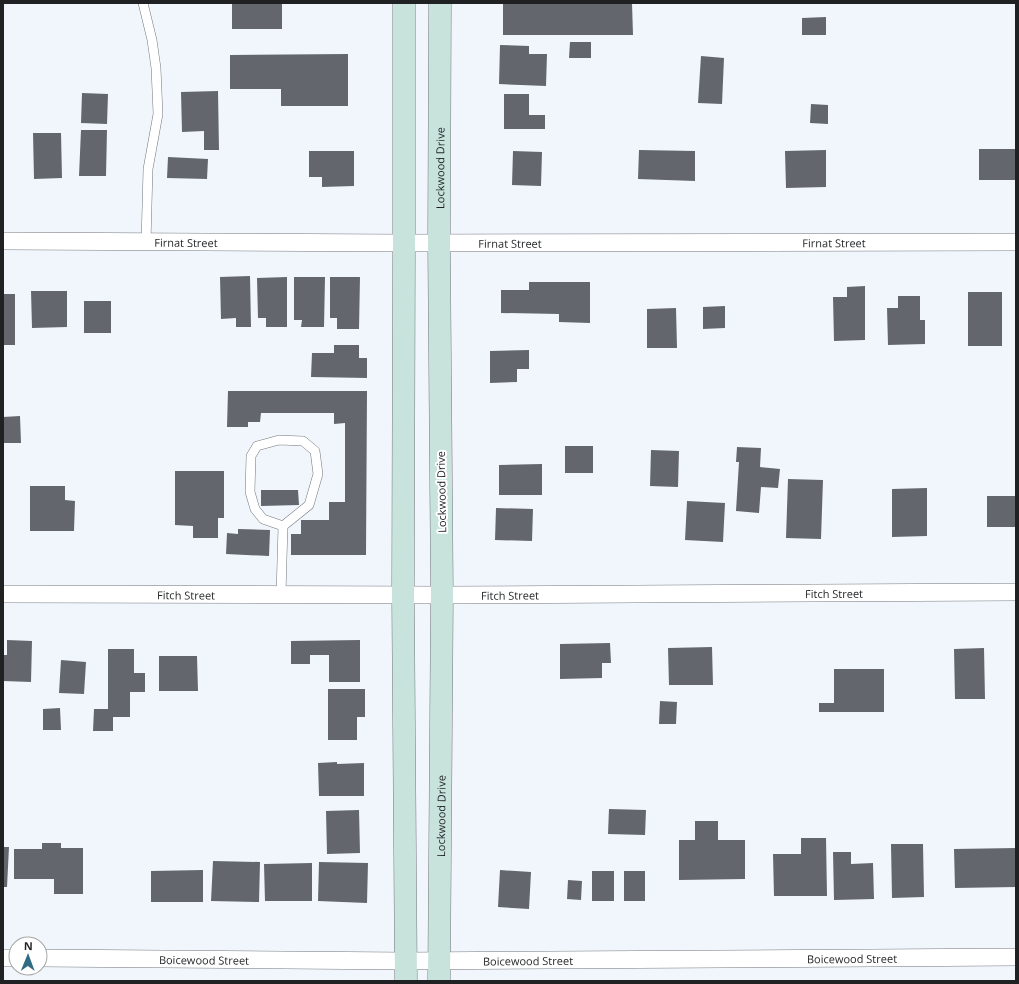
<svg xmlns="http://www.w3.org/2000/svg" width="1019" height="984" viewBox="0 0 1019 984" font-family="'Open Sans',sans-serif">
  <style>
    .building { fill: #63676d }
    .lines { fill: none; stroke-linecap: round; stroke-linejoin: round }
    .lane-casing { stroke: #74787e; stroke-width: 10 }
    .street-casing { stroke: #74787e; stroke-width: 18 }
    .secondary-casing { stroke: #74787e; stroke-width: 23 }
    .lane { stroke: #fff; stroke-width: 9 }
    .street { stroke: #fff; stroke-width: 17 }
    .secondary { stroke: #c7e3dc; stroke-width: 22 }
    .labels { text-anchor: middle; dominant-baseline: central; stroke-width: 4; stroke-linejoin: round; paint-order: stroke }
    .street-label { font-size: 11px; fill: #1f2123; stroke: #fff }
  </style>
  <rect width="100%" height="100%" fill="#f1f6fd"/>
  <path class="building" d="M 232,3 L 282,3 L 282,29 L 232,29 Z
    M 503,3 L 632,3 L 633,35 L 503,35 Z
    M 826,17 L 826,35 L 802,35 L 802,18 Z
    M 570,42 L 591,42 L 591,58 L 569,58 Z
    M 500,45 L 529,46 L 529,54 L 547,54 L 546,86 L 499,84 Z
    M 348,54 L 348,106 L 281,106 L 281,89 L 230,89 L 230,55 Z
    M 701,56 L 724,58 L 722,104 L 698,103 Z
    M 218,91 L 219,150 L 204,150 L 204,131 L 182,132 L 181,92 Z
    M 82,93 L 108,94 L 107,124 L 81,123 Z
    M 504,94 L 529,94 L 529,115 L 545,115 L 545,129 L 504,129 Z
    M 811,104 L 828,105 L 828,124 L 810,123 Z
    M 81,130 L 107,130 L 106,176 L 79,176 Z
    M 33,133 L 61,133 L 62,178 L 34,179 Z
    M 979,149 L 1016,149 L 1016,180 L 979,180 Z
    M 639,150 L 695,151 L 695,181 L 638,179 Z
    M 826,150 L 826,187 L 786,188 L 785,151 Z
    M 309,151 L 354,151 L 354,186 L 322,187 L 322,177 L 309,177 Z
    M 513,151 L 542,152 L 541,186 L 512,185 Z
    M 168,157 L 208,159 L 207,179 L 167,178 Z
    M 250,276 L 251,327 L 236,327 L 236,318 L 221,319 L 220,277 Z
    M 287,277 L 287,327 L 266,327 L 266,318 L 258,318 L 257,278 Z
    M 294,277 L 325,277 L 324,327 L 301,327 L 302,320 L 294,320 Z
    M 330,277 L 360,277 L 359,329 L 337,329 L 337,318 L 330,318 Z
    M 529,282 L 590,282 L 590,323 L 559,322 L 559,314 L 501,313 L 501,290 L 529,290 Z
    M 865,286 L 865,340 L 834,341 L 833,297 L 847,297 L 847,287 Z
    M 31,291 L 67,291 L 67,327 L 32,328 Z
    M 968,292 L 1002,292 L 1002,346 L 968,346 Z
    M 3,294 L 15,294 L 15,345 L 3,345 Z
    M 898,296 L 920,296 L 920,320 L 925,320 L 925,344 L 888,345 L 887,308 L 898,308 Z
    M 84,301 L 111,301 L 111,333 L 84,333 Z
    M 725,306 L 725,328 L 703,329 L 703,307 Z
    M 676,308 L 677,348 L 647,348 L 647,309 Z
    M 334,345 L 359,345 L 359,358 L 367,358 L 367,378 L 311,377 L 312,353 L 334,353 Z
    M 529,350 L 529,369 L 517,369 L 517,382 L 490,383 L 490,351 Z
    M 228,391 L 367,391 L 366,555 L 291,555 L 291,534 L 301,534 L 301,520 L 329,520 L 329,502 L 345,502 L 345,423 L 334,424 L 334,413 L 261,413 L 260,422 L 248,422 L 248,427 L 227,427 Z
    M 20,416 L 21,443 L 3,443 L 3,417 Z
    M 565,446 L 593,446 L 593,473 L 565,473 Z
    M 737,447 L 761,448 L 760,467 L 780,469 L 778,488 L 761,487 L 759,513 L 736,511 L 739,462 L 736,462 Z
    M 651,450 L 679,451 L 678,487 L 650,486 Z
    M 542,464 L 542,495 L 499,495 L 499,465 Z
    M 175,471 L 224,471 L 224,518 L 218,518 L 218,538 L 193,538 L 193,526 L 175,525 Z
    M 788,479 L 823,480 L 821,539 L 786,538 Z
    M 30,486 L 65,486 L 65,500 L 75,501 L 74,531 L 30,531 Z
    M 927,488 L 927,536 L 892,537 L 892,489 Z
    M 261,490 L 298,490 L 299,505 L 261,506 Z
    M 987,496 L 1016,496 L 1016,527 L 987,527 Z
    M 687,501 L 725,503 L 723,542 L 685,540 Z
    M 496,508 L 533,509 L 532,541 L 495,540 Z
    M 238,529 L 270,530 L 269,556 L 226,554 L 227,533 L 238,534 Z
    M 7,640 L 32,641 L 31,682 L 3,681 L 3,655 L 7,655 Z
    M 360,640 L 360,682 L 329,682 L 329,655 L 310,655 L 310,664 L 291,664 L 291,641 Z
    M 610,643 L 611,663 L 602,663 L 602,678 L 560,679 L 560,644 Z
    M 712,647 L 713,685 L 669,685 L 668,648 Z
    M 984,648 L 985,699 L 955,699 L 954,649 Z
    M 108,649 L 134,649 L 134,673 L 145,673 L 145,692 L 130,692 L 130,717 L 113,717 L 113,731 L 93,731 L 94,709 L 108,709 Z
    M 159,656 L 197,656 L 198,691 L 159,691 Z
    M 61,660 L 86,662 L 84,694 L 59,693 Z
    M 834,669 L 884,669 L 884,712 L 819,712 L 819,703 L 834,703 Z
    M 328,689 L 365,689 L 365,717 L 357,717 L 357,740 L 328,740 Z
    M 660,701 L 677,702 L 676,724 L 659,724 Z
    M 60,708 L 61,730 L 43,730 L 43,709 Z
    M 337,762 L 337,764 L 364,763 L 364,796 L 319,796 L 318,763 Z
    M 609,809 L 646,810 L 645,835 L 608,834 Z
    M 359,810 L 360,853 L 327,854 L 326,811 Z
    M 695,821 L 718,821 L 718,840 L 745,840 L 745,879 L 679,880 L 679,840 L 695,840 Z
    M 801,838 L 826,838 L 827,896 L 774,896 L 773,854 L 801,854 Z
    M 42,843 L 61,843 L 61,848 L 83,848 L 83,894 L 54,894 L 54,879 L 14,879 L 14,849 L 42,849 Z
    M 891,844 L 923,844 L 924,897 L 892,898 Z
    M 3,847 L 9,847 L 7,887 L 3,887 Z
    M 1016,848 L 1016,887 L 955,888 L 954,849 Z
    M 833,852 L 851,852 L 851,864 L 873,863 L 874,899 L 834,900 Z
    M 213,861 L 260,862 L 259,902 L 211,901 Z
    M 319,862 L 368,863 L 367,903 L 318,901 Z
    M 312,863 L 312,901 L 265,901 L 264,864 Z
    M 203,870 L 203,902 L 151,902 L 151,871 Z
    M 500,870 L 531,872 L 529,909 L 498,907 Z
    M 592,871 L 614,871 L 614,901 L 592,901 Z
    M 624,871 L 645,871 L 645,901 L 624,901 Z
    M 568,880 L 582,881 L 581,900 L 567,899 Z"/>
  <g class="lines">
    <g class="lane-casing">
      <path id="lane" d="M 143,3 L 152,40 L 156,68 L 158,114 L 148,169 L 146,242
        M 279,440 L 303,441 L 315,451 L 318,474 L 309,505 L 283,526 L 263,519 L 255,509 L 250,492 L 251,456 L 257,446 Z
        M 281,594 L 283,526"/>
    </g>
    <g class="street-casing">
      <g id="street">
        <path id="s1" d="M 3,241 L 404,243 L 1016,242"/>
        <path id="s2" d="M 3,594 L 442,595 L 1016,592"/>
        <path d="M 3,958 L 16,958"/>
        <path id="s3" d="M 40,958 L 406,961 L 1016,957"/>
      </g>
    </g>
    <g class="secondary-casing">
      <g id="secondary">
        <path d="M 404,3 L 404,243 L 403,595 L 406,981"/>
        <path id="s4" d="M 439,981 L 442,595 L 439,243 L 440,3"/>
      </g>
    </g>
    <use href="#lane" class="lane"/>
    <use href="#street" class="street"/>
    <use href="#secondary" class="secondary"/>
  </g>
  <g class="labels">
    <g class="street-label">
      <text stroke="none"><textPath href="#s4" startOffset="813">Lockwood Drive</textPath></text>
      <text stroke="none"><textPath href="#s1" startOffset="183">Firnat Street</textPath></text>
      <text stroke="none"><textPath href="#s1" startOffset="831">Firnat Street</textPath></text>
      <text stroke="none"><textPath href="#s1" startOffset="507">Firnat Street</textPath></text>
      <text transform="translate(441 492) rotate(-91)">Lockwood Drive</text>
      <text stroke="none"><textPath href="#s2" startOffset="831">Fitch Street</textPath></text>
      <text stroke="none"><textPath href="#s2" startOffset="183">Fitch Street</textPath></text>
      <text stroke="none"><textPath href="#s2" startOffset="507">Fitch Street</textPath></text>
      <text stroke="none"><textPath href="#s4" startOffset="165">Lockwood Drive</textPath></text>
      <text stroke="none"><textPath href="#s3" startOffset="812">Boicewood Street</textPath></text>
      <text stroke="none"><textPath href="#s3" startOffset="164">Boicewood Street</textPath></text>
      <text stroke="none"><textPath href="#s3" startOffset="488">Boicewood Street</textPath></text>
    </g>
  </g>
  <rect width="1019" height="984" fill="none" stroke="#1f2123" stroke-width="8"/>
  <g transform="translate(28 956) rotate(1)"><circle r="19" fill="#ffffff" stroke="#a5a6a7"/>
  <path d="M0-3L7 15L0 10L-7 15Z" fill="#326b84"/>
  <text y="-6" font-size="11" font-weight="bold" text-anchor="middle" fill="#1f2123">N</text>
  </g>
</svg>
